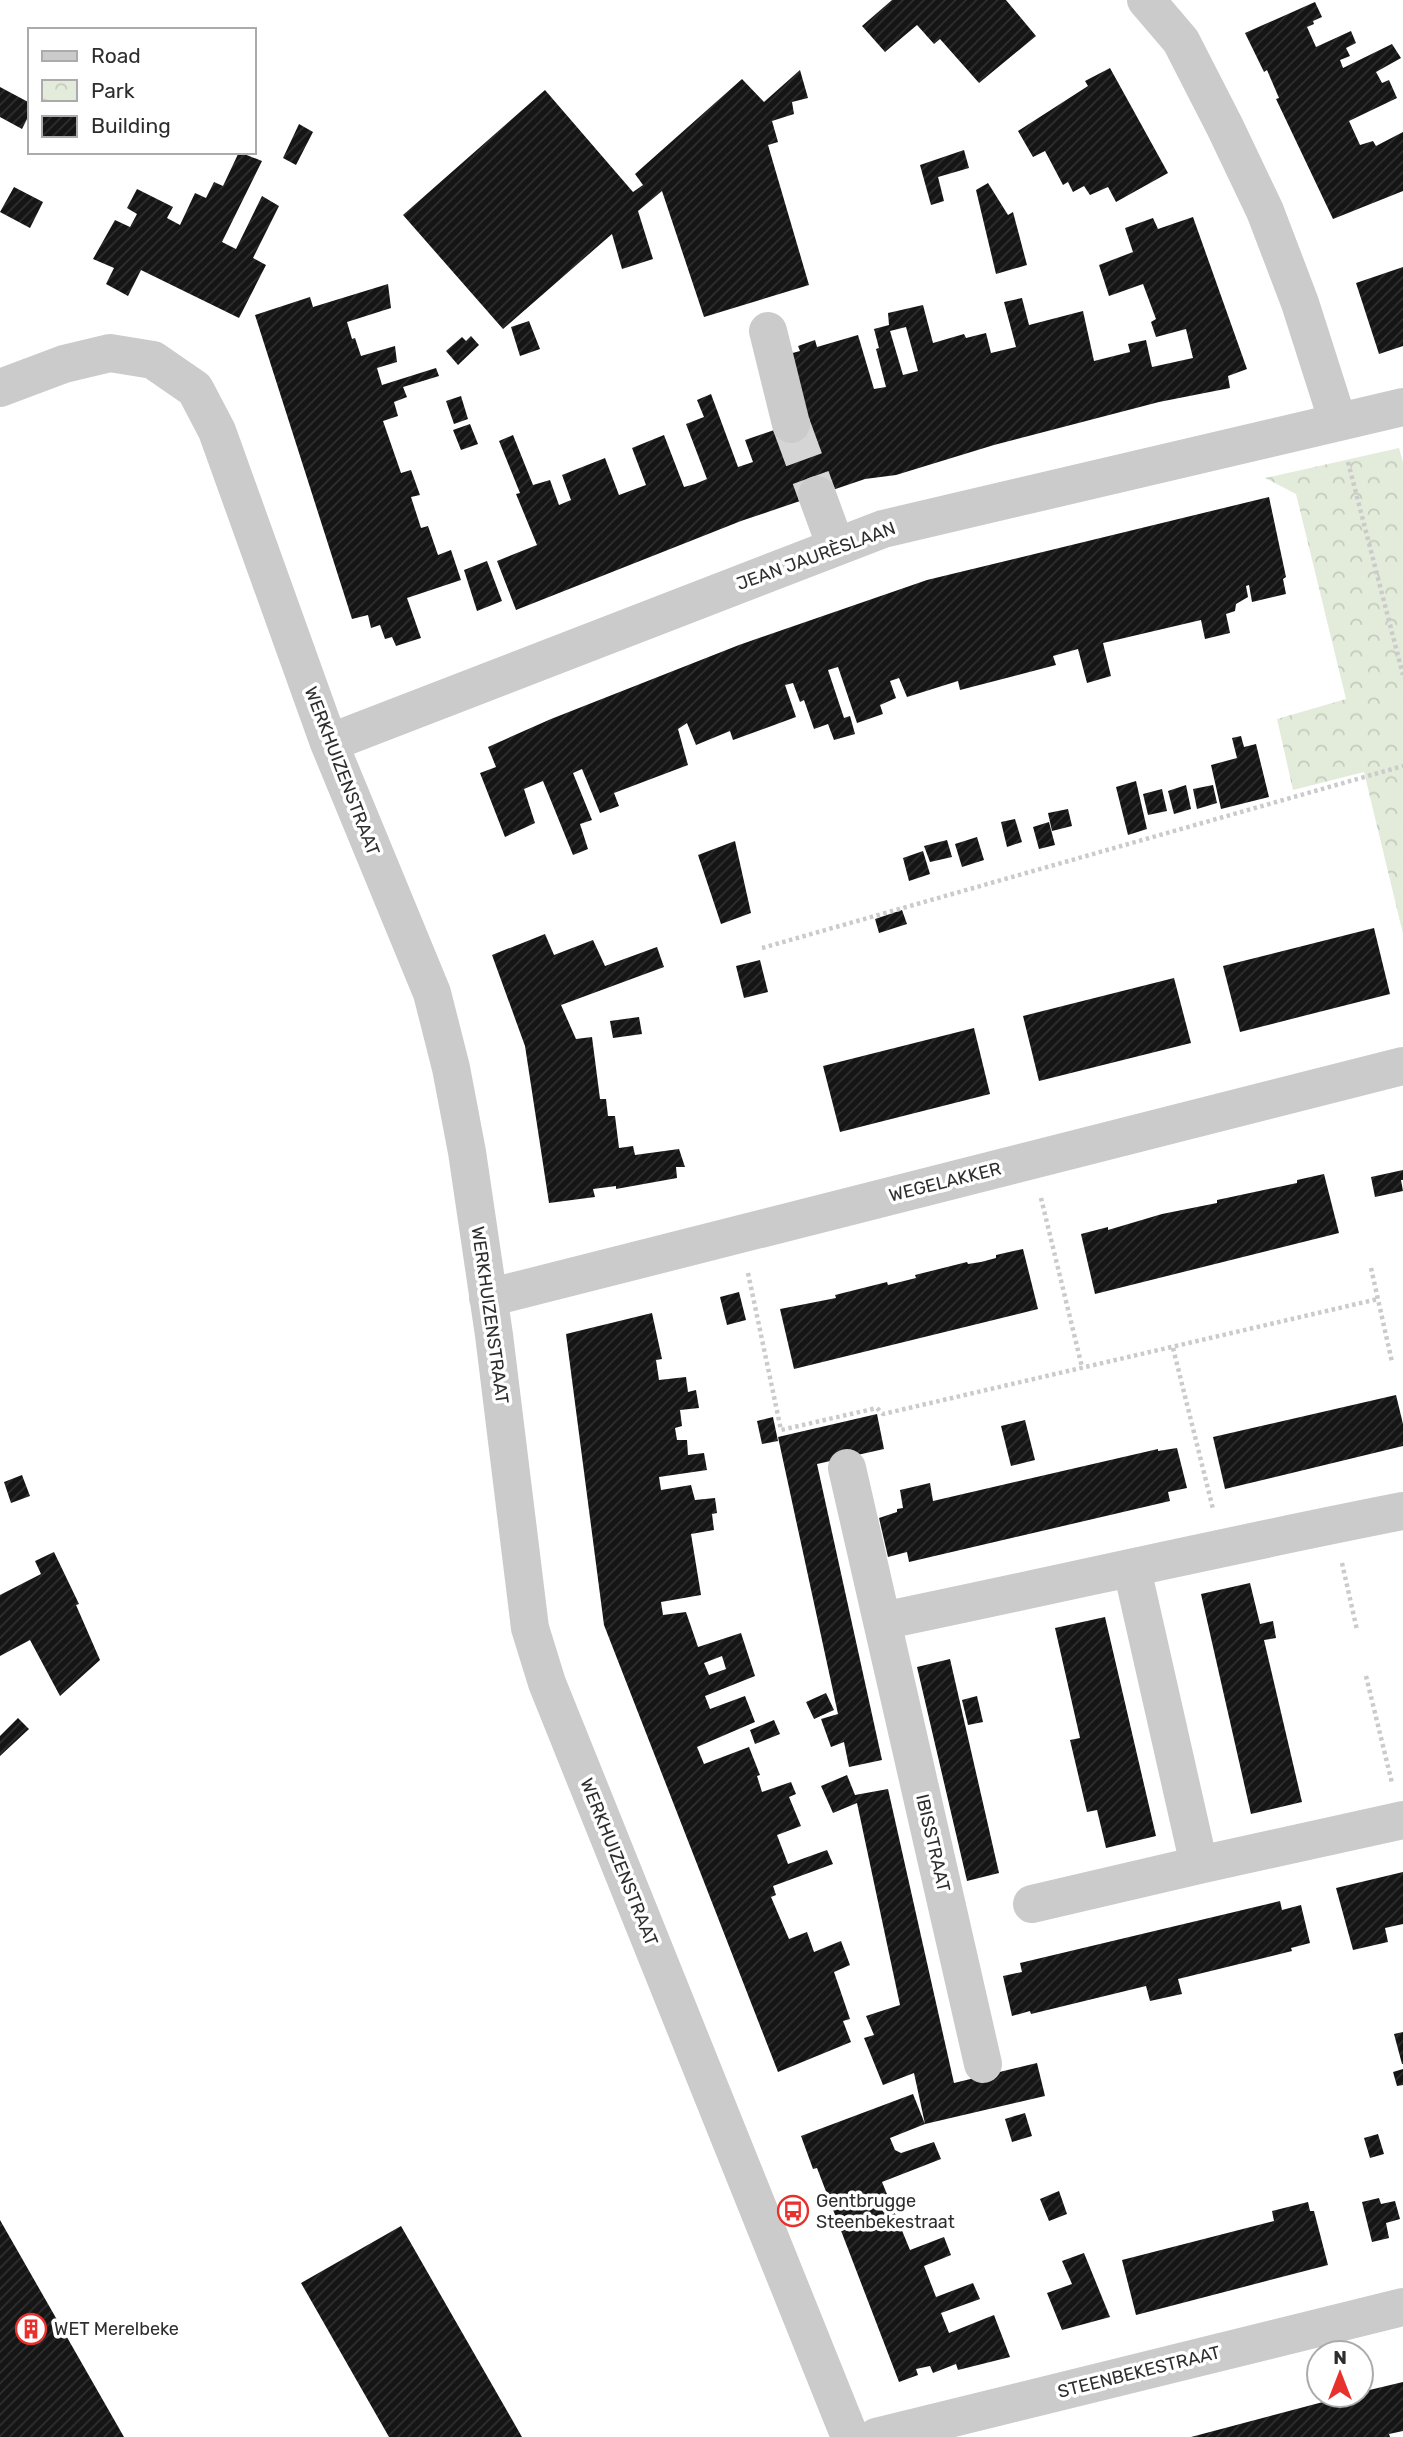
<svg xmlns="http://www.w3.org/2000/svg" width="1403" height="2437" viewBox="0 0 1403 2437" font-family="Rubik,sans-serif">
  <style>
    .park { fill: url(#park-crowns) }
    .building { fill: url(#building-hatch); fill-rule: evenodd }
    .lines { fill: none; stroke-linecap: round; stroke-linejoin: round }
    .minor-tunnel { stroke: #d5d5d5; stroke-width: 38; stroke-dasharray: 38 19; stroke-linecap: butt }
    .path { stroke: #cbcbcb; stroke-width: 4.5; stroke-dasharray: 3.5 3.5; stroke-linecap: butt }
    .minor { stroke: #cbcbcb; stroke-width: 38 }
    .labels { text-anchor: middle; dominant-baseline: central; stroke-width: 7; stroke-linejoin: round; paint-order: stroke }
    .street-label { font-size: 18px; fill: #2e2e2e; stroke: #fff }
    .poi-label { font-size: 18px; fill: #2e2e2e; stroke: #fff; text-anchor: start }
  </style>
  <defs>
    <pattern id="park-crowns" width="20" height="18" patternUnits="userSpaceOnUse" patternTransform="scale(1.75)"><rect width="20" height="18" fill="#e3ecdb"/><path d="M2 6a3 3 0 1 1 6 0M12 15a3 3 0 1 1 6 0" fill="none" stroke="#c3cbbc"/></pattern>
    <pattern id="building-hatch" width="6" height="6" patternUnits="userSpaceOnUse" patternTransform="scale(1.75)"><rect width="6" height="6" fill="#151515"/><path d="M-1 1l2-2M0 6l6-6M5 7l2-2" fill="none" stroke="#2f2f2f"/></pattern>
  </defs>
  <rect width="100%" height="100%" fill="#fff"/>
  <path class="park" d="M 1399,448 L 1403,462 L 1403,934 L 1364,772 L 1293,790 L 1277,719 L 1346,699 L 1296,494 L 1265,478 Z"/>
  <path class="building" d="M 892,0 L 1006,0 L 1036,36 L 979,83 L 940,39 L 934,44 L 917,25 L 885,52 L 862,26 Z
    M 1315,2 L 1322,17 L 1313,21 L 1314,24 L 1307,27 L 1316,47 L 1351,31 L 1356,43 L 1346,48 L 1350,56 L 1340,60 L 1343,68 L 1392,44 L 1401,58 L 1376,72 L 1382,83 L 1389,80 L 1397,98 L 1349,121 L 1360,145 L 1373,141 L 1376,146 L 1403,132 L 1403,191 L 1333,219 L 1276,99 L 1279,98 L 1267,70 L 1264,72 L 1245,33 Z
    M 1110,68 L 1168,173 L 1116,202 L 1108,187 L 1090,195 L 1084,186 L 1073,192 L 1068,182 L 1063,185 L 1045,151 L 1033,157 L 1018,131 L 1088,86 L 1085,81 Z
    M 800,70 L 808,98 L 792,102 L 794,114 L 772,121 L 778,142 L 768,145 L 809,285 L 704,317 L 662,191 L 638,211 L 653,259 L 622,269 L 612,234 L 503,329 L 403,215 L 545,90 L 633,192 L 643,185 L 635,174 L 742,79 L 764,102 Z
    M 0,87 L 30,103 L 30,113 L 22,129 L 0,117 Z
    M 299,124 L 313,132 L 296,165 L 283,158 Z
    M 964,150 L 969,168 L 938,177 L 944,201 L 931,205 L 920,165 Z
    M 239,152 L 262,161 L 222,242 L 236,249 L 262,196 L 279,206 L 253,258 L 266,265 L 239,318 L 141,270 L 128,296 L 106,284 L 114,268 L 93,259 L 115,220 L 130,227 L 137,214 L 127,208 L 137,189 L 173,207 L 167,218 L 180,225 L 195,193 L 206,198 L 214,182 L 223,186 Z
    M 988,183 L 1008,215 L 1013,212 L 1027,265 L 996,274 L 976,190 Z
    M 14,187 L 43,202 L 30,228 L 0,212 Z
    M 1193,217 L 1247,369 L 1228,376 L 1230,388 L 1159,402 L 994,445 L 896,475 L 865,479 L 741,521 L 516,610 L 497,561 L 537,545 L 516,494 L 520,493 L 499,441 L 513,435 L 533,485 L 550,480 L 559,505 L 571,500 L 562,475 L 605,458 L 619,495 L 646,485 L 632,448 L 664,435 L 684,487 L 695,484 L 707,479 L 686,424 L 704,417 L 697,400 L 711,394 L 738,467 L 753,462 L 745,440 L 803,420 L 785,355 L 800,351 L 798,346 L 815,340 L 817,347 L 858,335 L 874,389 L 886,387 L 876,349 L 879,348 L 874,329 L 889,325 L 888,313 L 923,305 L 933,343 L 964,334 L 966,338 L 986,333 L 991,353 L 1016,347 L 1004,302 L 1022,298 L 1029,325 L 1083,311 L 1094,361 L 1130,352 L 1128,344 L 1146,340 L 1152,367 L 1193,358 L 1186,329 L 1156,337 L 1151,322 L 1156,319 L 1143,284 L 1109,296 L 1099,265 L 1133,252 L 1125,228 L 1153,218 L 1158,229 ZM 906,327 L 918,371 L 903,375 L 890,331 Z
    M 1403,267 L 1403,346 L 1379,354 L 1356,283 Z
    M 388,284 L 391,308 L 347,322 L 352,339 L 355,338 L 361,356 L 395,346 L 397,362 L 377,368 L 382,385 L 436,368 L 439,376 L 403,387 L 407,397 L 394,402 L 398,416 L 383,421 L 401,473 L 411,470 L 420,495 L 411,497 L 421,528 L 428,526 L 438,555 L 451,550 L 461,580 L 407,598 L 421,638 L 396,646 L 392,637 L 385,639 L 380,625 L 371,628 L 368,615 L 352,619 L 255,315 L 310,297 L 313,307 Z
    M 529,321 L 540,349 L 520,356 L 511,327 Z
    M 471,336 L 479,345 L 458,365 L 446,351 L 462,337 L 466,341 Z
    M 461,396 L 468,419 L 454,424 L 446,401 Z
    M 470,424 L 478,444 L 461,450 L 453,430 Z
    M 1269,497 L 1286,577 L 1283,579 L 1286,594 L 1252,602 L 1249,585 L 1246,586 L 1248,597 L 1236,604 L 1235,611 L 1226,614 L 1230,633 L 1205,639 L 1201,620 L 1103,643 L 1111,676 L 1087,683 L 1078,649 L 1053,656 L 1056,665 L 960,690 L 958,681 L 907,697 L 899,678 L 890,681 L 896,698 L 880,705 L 883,714 L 857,723 L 838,667 L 828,670 L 844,718 L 850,716 L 855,734 L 834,740 L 828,724 L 814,729 L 804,700 L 800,702 L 793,683 L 785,685 L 796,717 L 733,740 L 730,731 L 696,745 L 687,723 L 678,729 L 688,765 L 614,793 L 619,806 L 600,813 L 582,769 L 573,773 L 592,820 L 580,824 L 588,849 L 573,855 L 543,781 L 524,789 L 535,823 L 505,837 L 480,773 L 496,767 L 488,747 L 551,719 L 739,645 L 927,580 Z
    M 487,561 L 502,601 L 477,611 L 464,570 Z
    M 1241,736 L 1244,747 L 1256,744 L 1269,797 L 1221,809 L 1211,765 L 1237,758 L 1232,738 Z
    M 1136,781 L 1147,829 L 1128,835 L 1116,787 Z
    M 1186,785 L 1191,809 L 1174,814 L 1168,791 Z
    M 1213,785 L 1217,803 L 1197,809 L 1193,789 Z
    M 1162,789 L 1167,811 L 1148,815 L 1143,794 Z
    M 1068,809 L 1072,826 L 1052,831 L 1048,813 Z
    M 1015,819 L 1022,842 L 1007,847 L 1001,822 Z
    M 1049,822 L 1055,845 L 1039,849 L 1033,827 Z
    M 977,837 L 984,860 L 962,867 L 955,844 Z
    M 947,840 L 952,857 L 930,862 L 924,846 Z
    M 735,841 L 751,913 L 721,924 L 698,855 Z
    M 923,851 L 930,874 L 909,881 L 903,858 Z
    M 902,910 L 907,924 L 879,933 L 875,919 Z
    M 1374,928 L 1390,994 L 1240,1032 L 1223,966 Z
    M 545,934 L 554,955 L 593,940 L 605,966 L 657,947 L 664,967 L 561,1005 L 576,1039 L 592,1037 L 600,1099 L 606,1099 L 608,1116 L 615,1116 L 619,1148 L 633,1146 L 635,1155 L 679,1149 L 685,1167 L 676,1167 L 677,1178 L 616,1189 L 616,1186 L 593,1189 L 595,1197 L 549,1203 L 525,1046 L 492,955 Z
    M 760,960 L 768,992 L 744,998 L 736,966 Z
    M 1174,978 L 1191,1043 L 1039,1081 L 1023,1016 Z
    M 639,1017 L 642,1034 L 613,1038 L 610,1021 Z
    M 974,1028 L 990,1094 L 840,1132 L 823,1066 Z
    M 1403,1170 L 1403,1180 L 1401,1180 L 1403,1191 L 1375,1197 L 1371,1177 Z
    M 1324,1174 L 1339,1233 L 1095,1294 L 1081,1234 L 1108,1227 L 1108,1230 L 1162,1214 L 1217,1203 L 1217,1200 L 1283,1186 L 1297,1183 L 1297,1180 Z
    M 1023,1249 L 1038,1309 L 794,1369 L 780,1309 L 836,1298 L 835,1295 L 887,1282 L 888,1285 L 916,1278 L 915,1275 L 967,1262 L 968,1264 L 981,1262 L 996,1258 L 996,1255 Z
    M 739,1292 L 746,1320 L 727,1325 L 720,1297 Z
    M 652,1313 L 662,1359 L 656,1360 L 659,1380 L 686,1377 L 688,1392 L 696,1390 L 699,1408 L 680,1410 L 682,1426 L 675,1428 L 677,1440 L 687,1440 L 688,1455 L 704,1453 L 707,1470 L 659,1477 L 661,1490 L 691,1485 L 695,1500 L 715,1498 L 717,1513 L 712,1514 L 714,1530 L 691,1534 L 701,1595 L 661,1602 L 663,1615 L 686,1612 L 698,1647 L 741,1633 L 755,1676 L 705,1696 L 710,1709 L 745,1696 L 755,1722 L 697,1747 L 704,1764 L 749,1747 L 760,1775 L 757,1776 L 762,1792 L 791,1782 L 796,1794 L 789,1797 L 801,1826 L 777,1835 L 788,1864 L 827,1850 L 833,1864 L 773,1886 L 776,1895 L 771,1897 L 789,1939 L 807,1932 L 814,1952 L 841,1941 L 850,1965 L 834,1972 L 850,2019 L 843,2021 L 851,2042 L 778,2072 L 604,1625 L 566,1334 ZM 722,1656 L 726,1669 L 709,1675 L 704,1663 Z
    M 1396,1395 L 1403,1424 L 1403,1446 L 1225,1489 L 1213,1437 Z
    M 877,1414 L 884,1449 L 817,1464 L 882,1760 L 849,1767 L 844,1742 L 831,1747 L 821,1719 L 838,1714 L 778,1437 Z
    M 773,1417 L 778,1441 L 762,1444 L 757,1421 Z
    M 1025,1420 L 1035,1460 L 1011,1466 L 1001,1426 Z
    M 1177,1448 L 1187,1488 L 1168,1492 L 1170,1501 L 909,1562 L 907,1552 L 888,1557 L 879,1518 L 897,1512 L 897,1509 L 903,1508 L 900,1490 L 930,1483 L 933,1501 L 1158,1449 L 1158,1451 Z
    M 22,1475 L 30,1496 L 11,1503 L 4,1482 Z
    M 54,1552 L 79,1604 L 76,1605 L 100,1660 L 60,1696 L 30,1640 L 0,1656 L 0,1595 L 41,1574 L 35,1561 Z
    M 1250,1583 L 1260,1624 L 1273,1621 L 1276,1638 L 1264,1640 L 1302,1802 L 1251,1814 L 1201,1594 Z
    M 1105,1617 L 1156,1836 L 1106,1848 L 1097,1810 L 1087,1812 L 1070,1740 L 1080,1738 L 1055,1628 Z
    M 950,1659 L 999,1873 L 967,1881 L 917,1667 Z
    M 826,1693 L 834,1710 L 814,1719 L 806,1702 Z
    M 977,1696 L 983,1722 L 968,1725 L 962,1700 Z
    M 18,1718 L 29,1729 L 0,1756 L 0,1736 Z
    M 774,1720 L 780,1734 L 755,1744 L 750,1730 Z
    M 847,1775 L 855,1795 L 888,1789 L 954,2083 L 1037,2063 L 1045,2096 L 925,2124 L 890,2138 L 895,2150 L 901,2153 L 934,2142 L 941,2159 L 882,2182 L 910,2250 L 944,2237 L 951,2255 L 924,2266 L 936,2297 L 973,2283 L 980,2299 L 941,2313 L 949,2333 L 994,2315 L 1010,2357 L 958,2370 L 956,2364 L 933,2373 L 930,2366 L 916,2369 L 918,2375 L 899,2382 L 817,2168 L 813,2169 L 801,2136 L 913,2094 L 925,2124 L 914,2073 L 883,2085 L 864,2038 L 874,2035 L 866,2016 L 900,2005 L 857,1803 L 833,1813 L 821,1786 Z
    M 1403,1872 L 1403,1924 L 1385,1928 L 1388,1942 L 1353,1950 L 1336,1888 Z
    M 1280,1901 L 1282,1910 L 1301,1905 L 1310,1943 L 1291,1948 L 1292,1951 L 1178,1979 L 1182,1994 L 1150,2001 L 1146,1986 L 1031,2014 L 1030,2011 L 1012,2016 L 1003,1976 L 1022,1972 L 1020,1963 Z
    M 1403,2032 L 1403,2064 L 1402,2064 L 1394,2034 Z
    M 1403,2069 L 1403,2085 L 1397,2086 L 1393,2072 Z
    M 1025,2113 L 1032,2136 L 1012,2142 L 1005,2119 Z
    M 1378,2134 L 1384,2154 L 1370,2158 L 1364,2138 Z
    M 1059,2191 L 1067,2214 L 1049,2221 L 1040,2199 Z
    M 1379,2198 L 1381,2204 L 1395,2201 L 1400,2219 L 1386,2223 L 1389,2238 L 1372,2242 L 1362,2202 Z
    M 1308,2202 L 1310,2211 L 1314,2211 L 1328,2265 L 1136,2315 L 1122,2260 L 1274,2221 L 1272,2211 Z
    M 0,2220 L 124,2437 L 0,2437 Z
    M 401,2226 L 522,2437 L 389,2437 L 301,2283 Z
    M 1084,2253 L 1110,2317 L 1062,2330 L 1047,2293 L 1072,2284 L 1062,2261 Z
    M 1403,2382 L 1403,2431 L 1389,2434 L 1390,2437 L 1191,2437 L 1338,2398 L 1361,2395 L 1361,2392 Z"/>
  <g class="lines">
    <path class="minor-tunnel" d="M 791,424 L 817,495"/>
    <path class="path" d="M 1348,462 L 1403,675
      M 762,948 L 1403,766
      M 1041,1198 L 1082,1367
      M 1371,1268 L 1392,1362
      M 748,1273 L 781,1430 L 877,1408 L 883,1414 L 1378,1299
      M 1173,1348 L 1213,1509
      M 1342,1563 L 1357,1630
      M 1366,1676 L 1392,1783"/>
    <path class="minor" d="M 1146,0 L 1181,41 L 1225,127 L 1265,211 L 1300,303 L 1338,422
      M 768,331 L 791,424
      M 0,388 L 64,364 L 110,353 L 153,360 L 195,389 L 217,431 L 329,743 L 432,993 L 451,1068 L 467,1152 L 494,1335 L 530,1628 L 547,1683 L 850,2437
      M 817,495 L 836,547
      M 329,743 L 883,529 L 1403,407
      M 488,1298 L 1403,1066
      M 847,1468 L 983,2064
      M 1132,1569 L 1199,1865 L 1403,1820
      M 882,1621 C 1056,1585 1229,1545 1403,1511
      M 1032,1904 L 1199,1865
      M 876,2437 L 1403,2307"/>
  </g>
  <defs>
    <g id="bus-ring" transform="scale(1.575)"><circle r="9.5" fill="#fff" stroke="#e8302c" stroke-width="1.5"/><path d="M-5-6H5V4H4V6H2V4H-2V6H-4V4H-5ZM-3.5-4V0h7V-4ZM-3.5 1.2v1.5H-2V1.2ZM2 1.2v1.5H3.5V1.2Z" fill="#e8302c"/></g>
    <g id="building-ring" transform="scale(1.575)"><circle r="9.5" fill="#fff" stroke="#e8302c" stroke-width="1.5"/><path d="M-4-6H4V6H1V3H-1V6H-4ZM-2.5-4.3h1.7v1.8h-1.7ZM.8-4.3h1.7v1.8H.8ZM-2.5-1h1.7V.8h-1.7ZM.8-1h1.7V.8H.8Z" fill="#e8302c"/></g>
  </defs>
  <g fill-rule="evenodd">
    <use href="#bus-ring" x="793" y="2211"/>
    <use href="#building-ring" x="31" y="2329"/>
  </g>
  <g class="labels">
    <g class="street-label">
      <text transform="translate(816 556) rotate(-20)">JEAN JAURÈSLAAN</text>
      <text transform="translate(342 771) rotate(69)">WERKHUIZENSTRAAT</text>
      <text transform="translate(945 1182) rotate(-14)">WEGELAKKER</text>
      <text transform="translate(490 1315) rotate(82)">WERKHUIZENSTRAAT</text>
      <text transform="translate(933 1843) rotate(77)">IBISSTRAAT</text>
      <text transform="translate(619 1862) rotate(68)">WERKHUIZENSTRAAT</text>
      <text transform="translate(1139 2372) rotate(-14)">STEENBEKESTRAAT</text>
    </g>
    <g class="poi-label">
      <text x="816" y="2201">Gentbrugge<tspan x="816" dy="21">Steenbekestraat</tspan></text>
      <text x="54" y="2329">WET Merelbeke</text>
    </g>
  </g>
  <rect x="28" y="28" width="228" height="126" fill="#ffffff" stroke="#ababab" stroke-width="2"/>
  <rect x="42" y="51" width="35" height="10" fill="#cbcbcb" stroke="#ababab" stroke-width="2"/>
  <text x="91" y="63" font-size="21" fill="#2e2e2e">Road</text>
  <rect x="42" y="80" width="35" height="21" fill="url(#park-crowns)" stroke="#ababab" stroke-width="2"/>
  <text x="91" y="98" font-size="21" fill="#2e2e2e">Park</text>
  <rect x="42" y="116" width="35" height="21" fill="url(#building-hatch)" stroke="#ababab" stroke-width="2"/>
  <text x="91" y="133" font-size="21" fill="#2e2e2e">Building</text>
  <g transform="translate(1340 2374)"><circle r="33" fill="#ffffff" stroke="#ababab" stroke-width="2"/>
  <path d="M0-5L12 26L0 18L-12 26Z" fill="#e8302c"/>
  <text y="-10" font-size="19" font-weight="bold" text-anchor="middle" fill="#2e2e2e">N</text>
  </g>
</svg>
